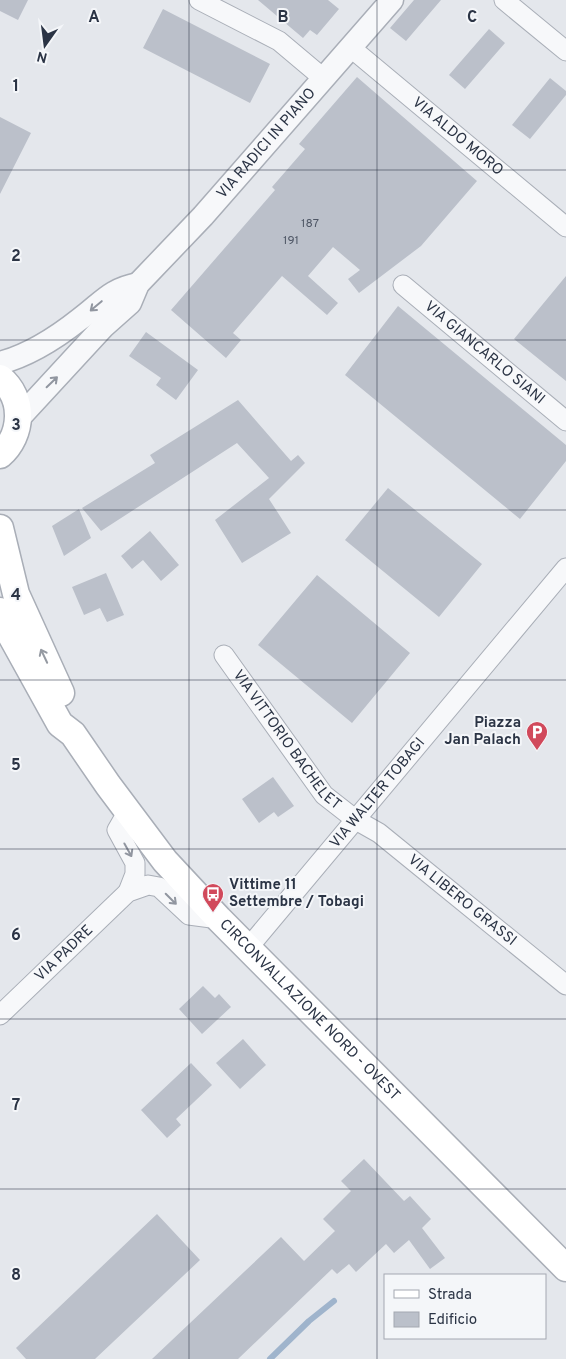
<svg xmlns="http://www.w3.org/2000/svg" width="566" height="1359" viewBox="0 0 566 1359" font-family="Overpass,sans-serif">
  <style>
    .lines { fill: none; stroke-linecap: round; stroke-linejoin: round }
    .stream { stroke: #9fb4cc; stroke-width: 6 }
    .building { fill: #bbc0ca }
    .minor-casing { stroke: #a9aeb7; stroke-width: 21 }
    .tertiary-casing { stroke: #a9aeb7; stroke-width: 25 }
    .secondary-casing { stroke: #a9aeb7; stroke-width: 29 }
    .minor { stroke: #f7f8fa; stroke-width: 19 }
    .tertiary { stroke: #f7f8fa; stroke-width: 22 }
    .secondary { stroke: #fff; stroke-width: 26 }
    .oneway { stroke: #9196a0 }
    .oneway2 { stroke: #959aa2 }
    .grid { fill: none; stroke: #2b3445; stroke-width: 1; stroke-opacity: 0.55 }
    .labels { text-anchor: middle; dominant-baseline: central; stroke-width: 4; stroke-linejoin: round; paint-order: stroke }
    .number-label { font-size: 12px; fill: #4f5766 }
    .street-label { font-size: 15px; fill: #2b3445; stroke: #f4f6f9 }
    .poi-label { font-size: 15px; font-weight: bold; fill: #2b3445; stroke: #f4f6f9; text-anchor: end }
    .grid-label { font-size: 16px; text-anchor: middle; font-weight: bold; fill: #2b3445; stroke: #f4f6f9; stroke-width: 4; stroke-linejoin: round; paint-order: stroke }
  </style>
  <rect width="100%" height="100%" fill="#e4e7ec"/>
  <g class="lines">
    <path class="stream" d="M 270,1359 L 309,1321 L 334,1301"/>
  </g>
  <path class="building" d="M 0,0 L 28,0 L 18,20 L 0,11 Z
    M 258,0 L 328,0 L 339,9 L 317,35 L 310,30 L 303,38 Z
    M 414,0 L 441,0 L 406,41 L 390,28 Z
    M 163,9 L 270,64 L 250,103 L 143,48 Z
    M 489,29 L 505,43 L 465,89 L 449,75 Z
    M 357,77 L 477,181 L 421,246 L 359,293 L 348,279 L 360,270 L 333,247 L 308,276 L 338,303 L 327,315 L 282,276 L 233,333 L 241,340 L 226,358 L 171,310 L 275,190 L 272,187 L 305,149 L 299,144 Z
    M 550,78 L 566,91 L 566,95 L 530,139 L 512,125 Z
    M 0,117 L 31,133 L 0,194 Z
    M 566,276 L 566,381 L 514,339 Z
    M 398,306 L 566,445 L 566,461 L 520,519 L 345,375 Z
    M 146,332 L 198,370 L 176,400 L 156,385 L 161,378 L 129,356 Z
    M 238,400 L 291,461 L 298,455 L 305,463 L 269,499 L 291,533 L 242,563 L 215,520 L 269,478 L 237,443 L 101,531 L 82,508 L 155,463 L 150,455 Z
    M 388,488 L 482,564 L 439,617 L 345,540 Z
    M 79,509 L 91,538 L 64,556 L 52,526 Z
    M 150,531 L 179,565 L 161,581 L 143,560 L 132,569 L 121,556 Z
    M 106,573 L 124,615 L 107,622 L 100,608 L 84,615 L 72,587 Z
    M 317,575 L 410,653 L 352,723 L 258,645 Z
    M 273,777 L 294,806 L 278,817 L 274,812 L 259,823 L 242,799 Z
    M 203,986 L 215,998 L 219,994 L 231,1007 L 202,1034 L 179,1009 Z
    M 243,1039 L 266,1065 L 240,1089 L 216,1063 Z
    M 191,1063 L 212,1085 L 176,1119 L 181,1125 L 167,1138 L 141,1110 Z
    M 364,1159 L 404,1201 L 410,1196 L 431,1219 L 422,1228 L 445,1258 L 430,1269 L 409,1240 L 394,1253 L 386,1244 L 356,1272 L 349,1264 L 337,1274 L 332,1269 L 238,1359 L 152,1359 L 281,1237 L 304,1261 L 335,1231 L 323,1219 L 351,1191 L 341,1181 Z
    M 157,1214 L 200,1260 L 95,1359 L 26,1359 L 16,1348 Z"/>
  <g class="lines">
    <g class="minor-casing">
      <g id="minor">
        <path d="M 199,0 L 279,41 L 323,78"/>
        <path d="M 504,0 L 566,51"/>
        <path id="s1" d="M 350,47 L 566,227"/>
        <path id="s2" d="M 403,285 L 566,421"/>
        <path id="s3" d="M 224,655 L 324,795 L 356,820 L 379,833 L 566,985"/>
        <path d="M 128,892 L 135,874 L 135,863 L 117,830 L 128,811"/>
        <path id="s4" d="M 248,948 L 566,568"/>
        <path id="s5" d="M 0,1015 L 128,892 L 148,885 L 159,887 L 189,915 L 219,919"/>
      </g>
    </g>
    <g class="tertiary-casing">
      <g id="tertiary">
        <path d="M 0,363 C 30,355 56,338 80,319 C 103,302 109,290 138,284"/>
        <path id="s6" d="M 19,418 L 103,327 L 130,303 L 138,284 L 203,216 L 392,0"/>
      </g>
    </g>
    <g class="secondary-casing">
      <g id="secondary">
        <path d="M 0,378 C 25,398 23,435 0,455"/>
        <path d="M 0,528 L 16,594 L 61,693"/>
        <path id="s7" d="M 0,611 L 8,630 L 60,724 L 73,734 L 108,785 L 165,861 L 219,919 L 566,1268"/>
      </g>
    </g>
    <use href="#minor" class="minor"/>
    <use href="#tertiary" class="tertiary"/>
    <use href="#secondary" class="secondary"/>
  </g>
  <defs><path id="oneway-shaft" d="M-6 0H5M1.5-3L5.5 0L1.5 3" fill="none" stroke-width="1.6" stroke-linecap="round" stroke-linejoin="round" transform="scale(1.25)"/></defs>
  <g class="oneway">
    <use href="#oneway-shaft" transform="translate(96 306) rotate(140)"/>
    <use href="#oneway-shaft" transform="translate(52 382) rotate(-44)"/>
    <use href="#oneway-shaft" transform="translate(128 850) rotate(61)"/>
    <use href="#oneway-shaft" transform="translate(171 899) rotate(45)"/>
  </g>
  <use class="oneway2" href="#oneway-shaft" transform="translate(44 656) rotate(-115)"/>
  <path class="grid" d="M 189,0 L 189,1359M 377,0 L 377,1359M 0,170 L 566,170M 0,340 L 566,340M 0,510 L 566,510M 0,680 L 566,680M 0,849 L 566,849M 0,1019 L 566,1019M 0,1189 L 566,1189"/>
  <defs>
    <g id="parking-pin" transform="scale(1.125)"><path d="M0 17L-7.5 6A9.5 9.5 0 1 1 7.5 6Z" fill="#d1495b" stroke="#f4f6f9"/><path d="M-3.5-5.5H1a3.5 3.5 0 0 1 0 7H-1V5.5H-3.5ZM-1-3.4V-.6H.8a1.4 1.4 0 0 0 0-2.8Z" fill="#fff"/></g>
    <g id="bus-pin" transform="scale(1.125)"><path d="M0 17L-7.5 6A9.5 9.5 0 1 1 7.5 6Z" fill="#d1495b" stroke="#f4f6f9"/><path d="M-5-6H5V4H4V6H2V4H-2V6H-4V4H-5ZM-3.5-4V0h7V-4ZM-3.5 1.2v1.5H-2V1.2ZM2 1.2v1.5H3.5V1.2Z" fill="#fff"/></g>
  </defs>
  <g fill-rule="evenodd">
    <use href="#parking-pin" x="537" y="732"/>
    <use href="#bus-pin" x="213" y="894"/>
  </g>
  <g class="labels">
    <g class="number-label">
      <text x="310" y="224">187</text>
      <text x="291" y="241">191</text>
    </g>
    <g class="street-label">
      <text stroke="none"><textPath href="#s1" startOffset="140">VIA ALDO MORO</textPath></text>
      <text stroke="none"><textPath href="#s6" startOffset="371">VIA RADICI IN PIANO</textPath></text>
      <text stroke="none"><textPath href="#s2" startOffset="106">VIA GIANCARLO SIANI</textPath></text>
      <text stroke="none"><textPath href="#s3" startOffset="106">VIA VITTORIO BACHELET</textPath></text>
      <text stroke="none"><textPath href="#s4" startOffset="202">VIA WALTER TOBAGI</textPath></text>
      <text stroke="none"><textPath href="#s3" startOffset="346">VIA LIBERO GRASSI</textPath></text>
      <text stroke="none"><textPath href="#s5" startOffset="89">VIA PADRE</textPath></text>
      <text stroke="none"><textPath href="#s7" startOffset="509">CIRCONVALLAZIONE NORD - OVEST</textPath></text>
    </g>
    <g class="poi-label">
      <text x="521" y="723">Piazza<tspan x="521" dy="17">Jan Palach</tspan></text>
      <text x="229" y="885" text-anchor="start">Vittime 11<tspan x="229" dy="17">Settembre / Tobagi</tspan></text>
    </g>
  </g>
  <g class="grid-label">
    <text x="94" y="22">A</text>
    <text x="283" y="22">B</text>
    <text x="472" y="22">C</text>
    <text x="16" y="91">1</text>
    <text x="16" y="261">2</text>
    <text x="16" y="430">3</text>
    <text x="16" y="600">4</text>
    <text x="16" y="770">5</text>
    <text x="16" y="940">6</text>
    <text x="16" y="1110">7</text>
    <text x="16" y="1280">8</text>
  </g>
  <rect x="384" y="1274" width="162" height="65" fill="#f4f6f9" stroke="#a4a8b1"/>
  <rect x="394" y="1290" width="25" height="8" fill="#ffffff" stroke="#a4a8b1"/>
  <text x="428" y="1299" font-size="15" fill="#2b3445">Strada</text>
  <rect x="394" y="1312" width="25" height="15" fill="#bbc0ca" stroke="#a4a8b1"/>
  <text x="428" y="1324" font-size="15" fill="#2b3445">Edificio</text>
  <g transform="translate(45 45) rotate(194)" stroke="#f4f6f9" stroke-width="4" paint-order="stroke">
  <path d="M0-4L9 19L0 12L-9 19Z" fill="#2b3445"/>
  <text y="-8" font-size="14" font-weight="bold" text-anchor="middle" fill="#2b3445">N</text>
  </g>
</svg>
